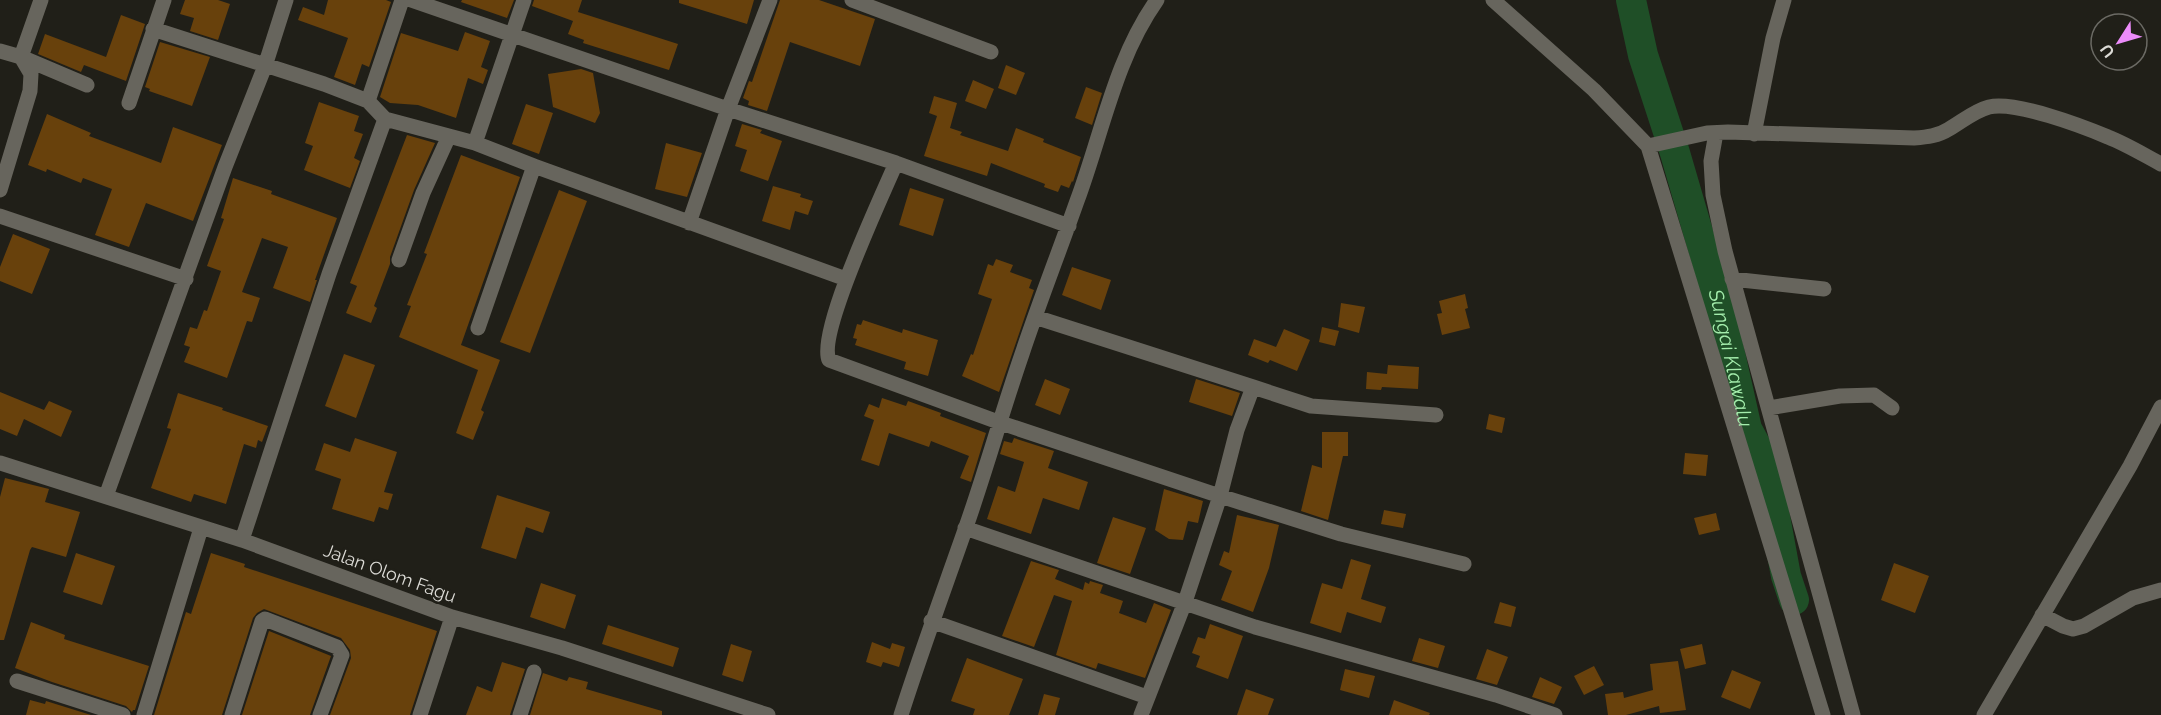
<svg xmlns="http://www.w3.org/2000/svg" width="2161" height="715" viewBox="0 0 2161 715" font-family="Raleway,sans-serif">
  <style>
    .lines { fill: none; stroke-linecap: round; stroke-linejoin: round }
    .river { stroke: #1f4f27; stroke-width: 30 }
    .building { fill: #68410c }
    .minor { stroke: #67655d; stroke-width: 15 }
    .labels { text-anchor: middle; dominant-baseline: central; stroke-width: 5; stroke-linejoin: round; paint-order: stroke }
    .street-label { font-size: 18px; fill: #dcdbd6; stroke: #201f18 }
    .water-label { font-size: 20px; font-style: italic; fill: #a4edac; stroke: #201f18 }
  </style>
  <rect width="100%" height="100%" fill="#201f18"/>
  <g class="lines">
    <path class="river" id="s1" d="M 1631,0 L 1643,55 L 1675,153 L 1719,304 L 1747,429 L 1765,462 L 1786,576 L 1794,600"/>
  </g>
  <path class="building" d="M 185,0 L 218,0 L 230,4 L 218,40 L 190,31 L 194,18 L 180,14 Z
    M 328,0 L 386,0 L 391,2 L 369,67 L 362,64 L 355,85 L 334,77 L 348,38 L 298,20 L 303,7 L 324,15 Z
    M 462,0 L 514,0 L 507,18 L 461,2 Z
    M 534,0 L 582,0 L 578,12 L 678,44 L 669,70 L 583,43 L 584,40 L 568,34 L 573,21 L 532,6 Z
    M 679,0 L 754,0 L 747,24 L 679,3 Z
    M 780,0 L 819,0 L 875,19 L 860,66 L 790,42 L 767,111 L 748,105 L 749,101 L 743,98 L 749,81 L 752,82 Z
    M 121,15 L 145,24 L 126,81 L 84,65 L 81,72 L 38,54 L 45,34 L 106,57 Z
    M 465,32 L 490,41 L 481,67 L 488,70 L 483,84 L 468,78 L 456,118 L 418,105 L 390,103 L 380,97 L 401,33 L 458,51 Z
    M 160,42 L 210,57 L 192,106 L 149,91 L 150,89 L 145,87 Z
    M 1006,65 L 1025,73 L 1016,95 L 998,88 Z
    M 581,69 L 593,73 L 600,113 L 595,123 L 553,107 L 548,74 Z
    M 973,80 L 994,89 L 986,109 L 965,101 Z
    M 1086,87 L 1102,93 L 1092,125 L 1075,118 Z
    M 934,96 L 957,103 L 950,128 L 962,132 L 960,135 L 1008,151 L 1016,128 L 1044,139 L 1043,142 L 1081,157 L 1073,182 L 1072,181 L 1069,188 L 1061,185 L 1058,192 L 1044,187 L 1045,184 L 991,163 L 987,176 L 924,156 L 937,116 L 929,113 Z
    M 319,102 L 359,116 L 354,131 L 363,134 L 354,158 L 360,161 L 350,188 L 304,170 L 313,146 L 305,143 Z
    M 526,104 L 553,113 L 539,154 L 512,144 Z
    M 47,114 L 91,133 L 89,136 L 161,163 L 173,127 L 222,145 L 193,221 L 146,203 L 129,247 L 95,235 L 112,189 L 83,178 L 81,183 L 47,169 L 46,172 L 28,165 Z
    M 742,124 L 762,130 L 760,133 L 782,141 L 768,181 L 740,171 L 747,150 L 735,146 Z
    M 407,135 L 435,143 L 414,190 L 390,257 L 390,264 L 374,306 L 377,308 L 371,323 L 346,313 L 357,286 L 350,283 Z
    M 666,143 L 702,153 L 687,197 L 655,189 Z
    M 461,155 L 520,177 L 461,345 L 500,360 L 481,410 L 484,412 L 473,440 L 456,433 L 478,370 L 399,337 L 411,306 L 407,305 L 427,254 L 424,253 Z
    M 233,178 L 272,191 L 271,194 L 337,218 L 315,280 L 317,280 L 310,302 L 273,288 L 288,247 L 262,238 L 242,292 L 260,298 L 252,322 L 247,321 L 227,378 L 184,362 L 190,347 L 184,345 L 190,327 L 197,329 L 204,310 L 207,311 L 221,271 L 207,266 L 224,219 L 221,218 Z
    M 773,186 L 801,194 L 800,197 L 813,201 L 808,215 L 795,211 L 790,230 L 762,221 Z
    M 910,188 L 944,199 L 933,236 L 899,225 Z
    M 559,190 L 587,201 L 530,353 L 500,342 Z
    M 13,234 L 50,249 L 32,294 L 0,281 L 0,267 Z
    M 996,259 L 1013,265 L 1010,272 L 1032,280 L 1029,288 L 1034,290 L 999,392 L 962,376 L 971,354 L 973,355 L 992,299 L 978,294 L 988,264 L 993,266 Z
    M 1072,267 L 1111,280 L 1101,310 L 1062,295 Z
    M 1465,294 L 1468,308 L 1465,309 L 1470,328 L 1442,335 L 1437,314 L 1442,313 L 1439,301 Z
    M 1341,303 L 1365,307 L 1359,333 L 1338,327 Z
    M 863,320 L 902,333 L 903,329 L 938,340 L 928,376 L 904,369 L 906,362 L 855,345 L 857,339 L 853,338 L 857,324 L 861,325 Z
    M 1322,327 L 1339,331 L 1335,346 L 1319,342 Z
    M 1284,329 L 1310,340 L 1297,371 L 1270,360 L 1268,363 L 1248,355 L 1254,339 L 1276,347 Z
    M 344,354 L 375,365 L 356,418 L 325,406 Z
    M 1388,365 L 1419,367 L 1418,389 L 1382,387 L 1381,390 L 1366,389 L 1367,372 L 1387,374 Z
    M 1045,379 L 1070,389 L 1060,415 L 1035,405 Z
    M 1196,379 L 1240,393 L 1232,416 L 1189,402 Z
    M 0,392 L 44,410 L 49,401 L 72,411 L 61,437 L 24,419 L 17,436 L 0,429 Z
    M 178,393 L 223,408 L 222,410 L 268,426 L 262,442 L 258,440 L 256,448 L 244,444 L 226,504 L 194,494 L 191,502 L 151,488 L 171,429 L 167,428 Z
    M 882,398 L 906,406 L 908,401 L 941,413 L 940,416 L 986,433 L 971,482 L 960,478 L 969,456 L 931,441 L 929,447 L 889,433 L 879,466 L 861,460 L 874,420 L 864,416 L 869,404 L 879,408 Z
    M 1489,414 L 1505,418 L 1502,433 L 1486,429 Z
    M 1322,432 L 1348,432 L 1348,456 L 1343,456 L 1328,520 L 1301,511 L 1312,465 L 1322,468 Z
    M 355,438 L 397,452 L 384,492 L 393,494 L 388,510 L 379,507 L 374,522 L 332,509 L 341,479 L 315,470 L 324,443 L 350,452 Z
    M 1014,438 L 1054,451 L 1048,468 L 1088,482 L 1079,510 L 1043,498 L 1031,534 L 987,519 L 998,486 L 1015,492 L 1024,462 L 1000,454 L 1004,441 L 1012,443 Z
    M 1685,453 L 1708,455 L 1706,476 L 1683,474 Z
    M 5,478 L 49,489 L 45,502 L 80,512 L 66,557 L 32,547 L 30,550 L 4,640 L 0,640 L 0,497 Z
    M 1164,489 L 1203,501 L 1198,523 L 1188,521 L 1183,540 L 1169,539 L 1155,530 Z
    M 497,495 L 550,512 L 543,533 L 526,527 L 516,559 L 481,548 Z
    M 1384,510 L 1406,514 L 1403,528 L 1381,524 Z
    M 1716,513 L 1720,530 L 1699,535 L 1694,518 Z
    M 1237,515 L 1279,525 L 1269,568 L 1253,612 L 1221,600 L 1232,571 L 1219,565 L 1224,551 L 1229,553 Z
    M 1113,517 L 1146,528 L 1130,574 L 1097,563 Z
    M 76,553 L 115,566 L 102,605 L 63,592 Z
    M 211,553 L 245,564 L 244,567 L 437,631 L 410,715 L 330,715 L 351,658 L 350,650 L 341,638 L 264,609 L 257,613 L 253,618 L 222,715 L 154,715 L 186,612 L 191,614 Z
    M 1351,559 L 1371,565 L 1361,599 L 1386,607 L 1381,623 L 1347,612 L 1341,633 L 1310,623 L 1322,583 L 1342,589 Z
    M 1031,561 L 1059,570 L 1055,579 L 1083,590 L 1085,582 L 1089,584 L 1090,581 L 1103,585 L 1100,593 L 1123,601 L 1119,613 L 1146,623 L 1154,603 L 1171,610 L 1145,678 L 1098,663 L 1096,669 L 1056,655 L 1072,601 L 1054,595 L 1034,647 L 1002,636 Z
    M 1894,563 L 1929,576 L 1915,613 L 1881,600 Z
    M 541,583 L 576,595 L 565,629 L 530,617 Z
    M 1500,602 L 1516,607 L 1511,627 L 1494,623 Z
    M 31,622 L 65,635 L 64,639 L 149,666 L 135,710 L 133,710 L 132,712 L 126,706 L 52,682 L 15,668 Z
    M 1210,624 L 1243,636 L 1228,679 L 1196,667 L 1200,656 L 1192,653 L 1198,637 L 1205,639 Z
    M 608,625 L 679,648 L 673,667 L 602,644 Z
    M 269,631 L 331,656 L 310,715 L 242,715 Z
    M 1419,638 L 1445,646 L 1438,668 L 1412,661 Z
    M 872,642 L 890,649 L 892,643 L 905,647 L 899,667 L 883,662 L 881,667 L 866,662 Z
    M 731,644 L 752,651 L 743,682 L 722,675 Z
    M 1702,644 L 1706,664 L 1685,669 L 1680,649 Z
    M 1487,649 L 1508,657 L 1497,685 L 1476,679 Z
    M 967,658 L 1023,679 L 1009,715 L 973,715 L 975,709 L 951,701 Z
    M 1678,661 L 1686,710 L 1660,713 L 1659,706 L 1626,715 L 1608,715 L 1605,694 L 1623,692 L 1624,698 L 1653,690 L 1650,664 Z
    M 502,662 L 525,669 L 510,715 L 466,715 L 477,686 L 492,692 Z
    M 1594,666 L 1604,685 L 1584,695 L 1574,676 Z
    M 1345,669 L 1375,676 L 1369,698 L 1340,690 Z
    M 1732,670 L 1761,682 L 1750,709 L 1721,697 Z
    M 543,673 L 567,681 L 569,677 L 588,682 L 586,689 L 662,711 L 662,715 L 530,715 Z
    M 1540,677 L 1562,687 L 1554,704 L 1532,697 Z
    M 1246,689 L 1274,699 L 1268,715 L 1237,715 Z
    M 1044,694 L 1060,698 L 1055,715 L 1038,715 Z
    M 30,700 L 45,704 L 46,701 L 91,715 L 26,715 Z
    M 1394,700 L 1430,713 L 1429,715 L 1389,715 Z"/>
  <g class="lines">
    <path class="minor" d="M 411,0 L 728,109 L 896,163 L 1069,226
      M 852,0 L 991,52
      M 1493,0 L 1594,90 L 1648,146 L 1823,715
      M 153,29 L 324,84 L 368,101 L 385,119 L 475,143 L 534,166 L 478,328
      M 0,51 L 21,57 L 87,85
      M 368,101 L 402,0
      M 129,103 L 164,0
      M 1716,133 L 1711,161 L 1713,195 L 1725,251 L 1853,715
      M 1754,134 L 1773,38 L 1784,0
      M 475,143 L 524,0
      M 1648,146 L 1707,133 L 1728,132 L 1914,138 C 1927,137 1938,136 1949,129 C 1963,121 1974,111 1989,107 C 2016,101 2082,126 2108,137 C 2126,144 2144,155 2161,164
      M 896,163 C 882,196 817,333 829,360 L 1001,423 L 1220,496 L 1341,534 L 1464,564
      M 534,166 L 846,279
      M 0,190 L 30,91 L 31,74 L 21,57 L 41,0
      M 0,216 L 186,279
      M 689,223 L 728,109 L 770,0
      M 399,260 L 423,193 L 449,136
      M 1732,279 L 1824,289
      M 1035,317 L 1253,387
      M 1769,408 L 1840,396 L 1874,395 L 1892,408
      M 0,463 L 242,540 L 452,617 L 562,648 L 768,715
      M 106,496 L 225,167 L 265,66 L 286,0
      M 965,528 L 1255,627 L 1496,695 L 1555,715
      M 242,540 L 329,274 L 385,119
      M 2042,615 L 2063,626 L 2073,629 L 2084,626 L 2133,598 L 2161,590
      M 931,621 L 1147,697
      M 17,681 L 123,715
      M 144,715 L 201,528
      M 232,715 L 262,621 L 265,619 L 337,647 L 342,655 L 320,715
      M 420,715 L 452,617
      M 520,715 L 534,672
      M 901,715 C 921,652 944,590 966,527 C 986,470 1002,412 1022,354 C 1039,303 1059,252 1077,201 C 1102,134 1115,59 1157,0
      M 1141,715 L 1185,602 L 1220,496 L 1237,430 L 1253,387 L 1311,406 L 1436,415
      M 1984,715 L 2130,466 L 2161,407"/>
  </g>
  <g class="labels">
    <g class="street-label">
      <text transform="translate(390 573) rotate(20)">Jalan Olom Fagu</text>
    </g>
    <g class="water-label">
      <text stroke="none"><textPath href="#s1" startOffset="372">Sungai Klawalu</textPath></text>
    </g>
  </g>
  <g transform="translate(2119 42) rotate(233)"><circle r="28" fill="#201f18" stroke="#6b6a64" stroke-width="1.5"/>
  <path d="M0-4.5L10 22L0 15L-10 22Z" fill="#ec8cfa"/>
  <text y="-9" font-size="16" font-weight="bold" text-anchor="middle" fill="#dcdbd6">U</text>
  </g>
</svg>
